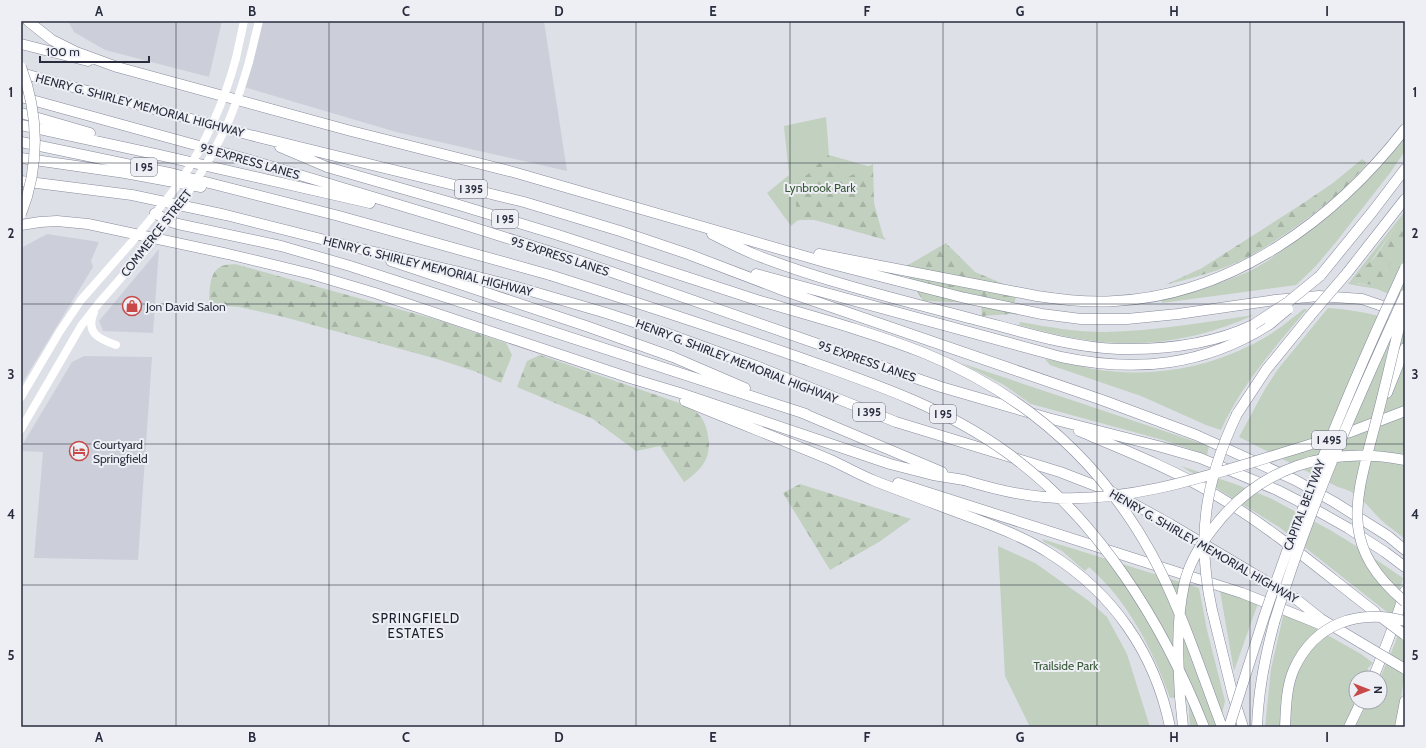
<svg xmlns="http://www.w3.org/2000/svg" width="1426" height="748" viewBox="0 0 1426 748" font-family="Cabin,sans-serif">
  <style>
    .built { fill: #cccfd9 }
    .green { fill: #c1d0bf }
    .forest { fill: url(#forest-firs) }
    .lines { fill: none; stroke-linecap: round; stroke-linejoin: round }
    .highway-casing { stroke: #868b9d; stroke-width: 11 }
    .secondary { stroke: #fff; stroke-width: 8 }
    .highway { stroke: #fff; stroke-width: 10 }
    .highway-bridge-casing { stroke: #868b9d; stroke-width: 11; stroke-linecap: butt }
    .secondary-bridge { stroke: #fff; stroke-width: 8 }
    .highway-bridge { stroke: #fff; stroke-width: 10 }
    .grid { fill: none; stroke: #282c3d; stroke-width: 1; stroke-opacity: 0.55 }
    .labels { text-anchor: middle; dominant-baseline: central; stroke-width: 4; stroke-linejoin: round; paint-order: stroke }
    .shield { fill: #edeff4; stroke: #636674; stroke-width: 1 }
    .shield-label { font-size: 11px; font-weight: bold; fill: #282c3d }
    .street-label { font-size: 12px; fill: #282c3d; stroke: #edeff4 }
    .park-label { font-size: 12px; fill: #375836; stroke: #edeff4 }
    .poi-label { font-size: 12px; fill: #282c3d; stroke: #edeff4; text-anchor: start }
    .neighbourhood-label { font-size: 13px; letter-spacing: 1px; fill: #1a1e2d; stroke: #edeff4 }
    .neatline { fill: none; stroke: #282c3d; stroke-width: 1.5 }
    .grid-label { font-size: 13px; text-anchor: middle; font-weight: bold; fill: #282c3d }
  </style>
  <defs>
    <pattern id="forest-firs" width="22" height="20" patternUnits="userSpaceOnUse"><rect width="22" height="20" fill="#c1d0bf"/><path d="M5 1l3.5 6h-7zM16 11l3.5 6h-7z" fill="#a6b3a5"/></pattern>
  </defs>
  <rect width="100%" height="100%" fill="#dee0e7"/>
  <path class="built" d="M 68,21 L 222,21 L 209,77 L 105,50 L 74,32 Z
    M 262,21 L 544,21 L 567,171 L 396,132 L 244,87 Z
    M 47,234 L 99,242 L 91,261 L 93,267 L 21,385 L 21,248 Z
    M 159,249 L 153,333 L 103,331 L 99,321 Z
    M 84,356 L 152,357 L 138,560 L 34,558 L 43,452 L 21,451 L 21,447 L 72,362 Z"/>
  <path class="green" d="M 826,117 L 829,155 L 871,167 L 870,219 L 798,220 L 791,226 L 767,193 L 789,175 L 784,126 Z
    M 1405,137 L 1405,151 L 1390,173 L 1336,242 L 1315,267 L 1296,285 L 1162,303 L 1162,300 L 1200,290 L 1233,278 L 1250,271 L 1269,260 L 1328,216 L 1345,202 L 1367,179 Z
    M 1405,211 L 1405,222 L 1403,222 L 1396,227 L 1368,265 L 1355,277 L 1358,284 L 1374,285 L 1382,279 L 1405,232 L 1405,301 L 1377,289 L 1348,284 Z
    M 1328,308 C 1355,310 1380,314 1405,326 L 1405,539 C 1397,532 1387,526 1380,519 C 1365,504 1361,493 1338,487 L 1239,437 L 1265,389 L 1278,369 Z
    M 1304,309 L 1307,309 C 1276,346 1241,385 1221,430 L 1206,425 L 1141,396 L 1050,365 L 1045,359 C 1061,362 1077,366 1093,369 C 1154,379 1217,367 1269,335 C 1282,327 1292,318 1304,309 Z
    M 1254,315 C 1201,339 1145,349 1087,340 C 1064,337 1042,331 1019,325 L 1020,322 C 1048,327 1076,332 1105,332 C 1155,331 1205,322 1254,315 Z
    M 961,363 L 1209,446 L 1207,455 L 1163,440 L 1031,404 L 1004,385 Z
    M 1181,466 L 1235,484 L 1270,498 L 1330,530 L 1356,546 L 1403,578 L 1392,616 L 1279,527 Z
    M 1042,539 L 1199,588 L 1207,630 L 1225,701 L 1219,727 L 1190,727 L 1188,696 L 1170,698 C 1153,650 1128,601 1089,567 L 1085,571 L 1062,551 L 1044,542 Z
    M 998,546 L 1035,563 L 1089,601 L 1107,617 L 1127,654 L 1150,727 L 1030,727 L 1005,676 Z
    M 1220,591 L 1258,603 L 1234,671 Z
    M 1284,612 L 1313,627 L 1361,654 L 1373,663 L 1368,668 L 1366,678 L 1356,678 L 1356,701 L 1343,727 L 1265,727 L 1271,669 Z
    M 1405,613 L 1405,673 L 1396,727 L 1355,727 L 1368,702 L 1380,702 L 1380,678 L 1395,643 Z"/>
  <path class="forest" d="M 828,155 L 848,177 L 873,164 L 874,203 L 883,236 L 886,240 L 804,217 L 798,221 L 794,187 Z
    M 1362,159 L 1366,162 L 1366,165 C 1358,173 1351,182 1343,190 C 1315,214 1278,241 1246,258 C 1221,271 1192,278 1165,285 L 1202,268 L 1302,204 L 1333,183 Z
    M 1401,222 L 1405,222 L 1405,233 L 1381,281 L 1374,285 L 1355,283 L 1354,282 L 1355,277 L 1375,257 L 1398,224 Z
    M 946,243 L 975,272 L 1018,290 L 1011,314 L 982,316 L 981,303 L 923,301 L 903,268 Z
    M 235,264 L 438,320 L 506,343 L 512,355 L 501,383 L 474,371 L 437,359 L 284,317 L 239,307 L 209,305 C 210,293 208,274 220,267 C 224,264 231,265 235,264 Z
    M 540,355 L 688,406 C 692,409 697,412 700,416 C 705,422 707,429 708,436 C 712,459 701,470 684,482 L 660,446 L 636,451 L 593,419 L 517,387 L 527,361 Z
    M 800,484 L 911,519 L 879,542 L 830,570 L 783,493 Z"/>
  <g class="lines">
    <g class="highway-casing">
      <path id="highway" d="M 28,21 L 52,40 L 76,52 L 117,67 L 351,131 L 513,172 L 828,263 L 965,298 L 1042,314 L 1081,319 L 1127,319 L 1178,314 L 1275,300 L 1319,296 L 1362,299 L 1400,312 L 1405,315
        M 21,44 L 88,61
        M 21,73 L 250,135 L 524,202 L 620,231 L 688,254 L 785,291 L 1102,400 L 1196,435 L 1295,480 L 1334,502 L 1388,536 L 1405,550
        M 21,97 L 250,160 L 459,223 L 580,261 L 941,387 L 1048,418 L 1158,446 L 1200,458 L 1277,490 L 1316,510 L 1348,528 L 1385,552 L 1405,567
        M 21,113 L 90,133
        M 21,125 L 155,154 L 370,203
        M 21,142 L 174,174 L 339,216 L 550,275
        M 280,147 L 327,167 L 459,205 L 555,234 L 760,301
        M 21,158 L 125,173 L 201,187
        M 21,181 L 132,195 L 226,215 L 349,246 L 455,271 L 517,287 L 606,313 L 652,328 L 756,366 L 896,422 L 1060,472 L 1112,492 L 1170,524 L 1296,599 L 1321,619 L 1361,643
        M 155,213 L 168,221 L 178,224 L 281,246 L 350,266 L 806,414
        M 21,225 L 40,222 L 57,221 L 88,224 L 228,254 L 311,274 L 375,293 L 630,378 L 680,393 L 890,464 L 933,475 L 964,480
        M 712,234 C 726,241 741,249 756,255 C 826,282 900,300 973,319 C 1020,331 1068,347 1118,349 C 1164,350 1211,345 1253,325
        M 819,254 L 1037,296 C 1063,300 1089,303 1115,301 C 1233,295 1335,219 1405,129
        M 391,261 L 586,326 L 673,357 L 745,388
        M 1347,273 L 1405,199
        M 756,274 L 1061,357 C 1136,373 1204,366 1270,324
        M 1320,276 L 1373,211 L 1405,169
        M 1387,393 L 1405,348
        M 685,401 C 733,421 783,440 831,460 C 846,467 860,475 875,481 C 908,494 941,506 973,518 C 999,528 1026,538 1049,553 C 1113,593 1155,653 1170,727
        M 800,412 L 942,472
        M 1237,414 L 1266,370 L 1310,316
        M 1079,431 C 1127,451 1175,470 1219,497 C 1274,530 1324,573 1375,612
        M 1302,447 L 1350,432 L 1405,411
        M 898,483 L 1242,593 L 1322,625
        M 1212,610 L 1233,696 L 1243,727
        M 1373,678 C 1385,649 1396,621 1405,591
        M 1243,683 L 1264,617
        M 1180,697 L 1183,727
        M 1257,727 C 1258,691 1265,657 1274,623
        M 1349,727 L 1361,702
        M 1400,727 L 1405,701"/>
    </g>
    <path class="secondary" d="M 236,58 L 244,21
      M 249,62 L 259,21
      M 94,312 C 85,333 99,339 116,345
      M 21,397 L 60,331 L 81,300 L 131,243
      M 21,429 L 81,326 L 99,303 L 148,247"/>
    <use href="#highway" class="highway"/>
    <g class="highway-bridge-casing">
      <path id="highway-bridge" d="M 21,67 C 39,114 40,166 21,214
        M 550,275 C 635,302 718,329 801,358 C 872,383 944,407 1006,452 C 1098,518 1163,623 1204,727
        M 760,301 C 815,317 871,332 924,353 C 1023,393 1099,459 1151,553 C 1181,608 1200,669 1222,727
        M 1405,311 L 1398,332 C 1390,364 1383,396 1374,429 C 1355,502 1339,546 1405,602
        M 1310,316 L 1347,273
        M 1270,324 L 1288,309
        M 1253,325 L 1288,302 L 1320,276
        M 964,480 C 990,488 1017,495 1044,497 C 1132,505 1219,472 1302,447
        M 1212,610 C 1196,537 1205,481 1237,414
        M 1264,617 C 1304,498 1352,382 1405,268
        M 1381,617 L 1405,635
        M 1274,623 C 1308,510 1356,402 1405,295
        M 1361,643 L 1405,669
        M 1180,697 C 1178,660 1176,622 1184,585 C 1188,566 1199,547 1211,531 C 1258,467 1329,445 1405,460
        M 1229,727 L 1243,683
        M 1285,727 C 1286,708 1286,687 1294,669 C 1315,623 1358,609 1405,621"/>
    </g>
    <path class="secondary-bridge" d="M 131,243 C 147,223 164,204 179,183 C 205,145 224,103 236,58
      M 148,247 C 176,210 204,173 224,131 C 235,109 242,86 249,62"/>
    <use href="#highway-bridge" class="highway-bridge"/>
  </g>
  <path class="grid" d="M 176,21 L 176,727M 329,21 L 329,727M 483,21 L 483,727M 636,21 L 636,727M 790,21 L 790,727M 943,21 L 943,727M 1097,21 L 1097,727M 1250,21 L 1250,727M 21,163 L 1405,163M 21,304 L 1405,304M 21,444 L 1405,444M 21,585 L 1405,585"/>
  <defs>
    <g id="shop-ring" transform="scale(1)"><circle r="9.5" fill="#edeff4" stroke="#c74948" stroke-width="1.5"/><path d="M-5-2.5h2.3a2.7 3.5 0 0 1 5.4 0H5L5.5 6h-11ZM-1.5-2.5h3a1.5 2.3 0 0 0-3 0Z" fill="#c74948"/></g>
    <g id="hotel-ring" transform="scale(1)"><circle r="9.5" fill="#edeff4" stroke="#c74948" stroke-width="1.5"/><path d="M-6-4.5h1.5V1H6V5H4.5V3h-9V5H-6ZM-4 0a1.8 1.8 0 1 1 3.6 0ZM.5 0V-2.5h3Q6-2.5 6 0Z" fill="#c74948"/></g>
  </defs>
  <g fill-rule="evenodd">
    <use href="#shop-ring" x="132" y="306"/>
    <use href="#hotel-ring" x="79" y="451"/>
  </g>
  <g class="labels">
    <g class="shield">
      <rect x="131" y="158" width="26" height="18" rx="3"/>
      <rect x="455" y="180" width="32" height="18" rx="3"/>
      <rect x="492" y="210" width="26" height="18" rx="3"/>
      <rect x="853" y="403" width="32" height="18" rx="3"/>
      <rect x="930" y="405" width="26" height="18" rx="3"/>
      <rect x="1312" y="431" width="34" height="18" rx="3"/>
    </g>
    <g class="shield-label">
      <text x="144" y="167">I 95</text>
      <text x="471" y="189">I 395</text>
      <text x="505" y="219">I 95</text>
      <text x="869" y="412">I 395</text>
      <text x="943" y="414">I 95</text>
      <text x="1329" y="440">I 495</text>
    </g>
    <g class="street-label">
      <text transform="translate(140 105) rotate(15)">HENRY G. SHIRLEY MEMORIAL HIGHWAY</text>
      <text transform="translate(250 161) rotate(16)">95 EXPRESS LANES</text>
      <text transform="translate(156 233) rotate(-52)">COMMERCE STREET</text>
      <text transform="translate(560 256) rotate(18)">95 EXPRESS LANES</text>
      <text transform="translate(428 266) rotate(14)">HENRY G. SHIRLEY MEMORIAL HIGHWAY</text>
      <text transform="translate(737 361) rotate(21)">HENRY G. SHIRLEY MEMORIAL HIGHWAY</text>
      <text transform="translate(867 361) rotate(19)">95 EXPRESS LANES</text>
      <text transform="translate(1304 505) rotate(-69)">CAPITAL BELTWAY</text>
      <text transform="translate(1204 546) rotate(30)">HENRY G. SHIRLEY MEMORIAL HIGHWAY</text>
    </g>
    <g class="park-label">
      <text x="820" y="187">Lynbrook Park</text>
      <text x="1066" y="665">Trailside Park</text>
    </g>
    <g class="poi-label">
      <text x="146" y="306">Jon David Salon</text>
      <text x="93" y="444">Courtyard<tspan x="93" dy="14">Springfield</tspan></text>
    </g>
    <g class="neighbourhood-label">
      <text x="416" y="618">SPRINGFIELD<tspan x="416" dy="15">ESTATES</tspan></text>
    </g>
  </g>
  <rect width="1426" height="748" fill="none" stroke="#edeff4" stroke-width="44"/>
  <g transform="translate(1368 690) rotate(90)"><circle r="19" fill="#edeff4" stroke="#9ea1ab"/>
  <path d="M0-3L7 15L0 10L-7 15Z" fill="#c74948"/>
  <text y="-6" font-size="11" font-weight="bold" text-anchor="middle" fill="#282c3d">N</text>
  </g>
  <path d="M40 56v6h109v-6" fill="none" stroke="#282c3d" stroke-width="2"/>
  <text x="46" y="56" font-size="12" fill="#282c3d" stroke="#edeff4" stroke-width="3" paint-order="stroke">100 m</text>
  <rect x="22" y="22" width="1382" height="704" class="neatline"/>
  <g class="grid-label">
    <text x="99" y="16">A</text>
    <text x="252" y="16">B</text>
    <text x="406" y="16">C</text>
    <text x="559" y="16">D</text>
    <text x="713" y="16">E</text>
    <text x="867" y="16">F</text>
    <text x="1020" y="16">G</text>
    <text x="1174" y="16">H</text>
    <text x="1327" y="16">I</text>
    <text x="11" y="97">1</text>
    <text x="1415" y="97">1</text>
    <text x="11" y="238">2</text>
    <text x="1415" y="238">2</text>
    <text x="11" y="379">3</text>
    <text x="1415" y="379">3</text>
    <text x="11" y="519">4</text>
    <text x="1415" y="519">4</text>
    <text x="11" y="660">5</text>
    <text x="1415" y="660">5</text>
    <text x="99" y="742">A</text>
    <text x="252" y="742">B</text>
    <text x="406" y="742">C</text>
    <text x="559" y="742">D</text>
    <text x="713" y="742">E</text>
    <text x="867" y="742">F</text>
    <text x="1020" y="742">G</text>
    <text x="1174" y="742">H</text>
    <text x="1327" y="742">I</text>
  </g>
</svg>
